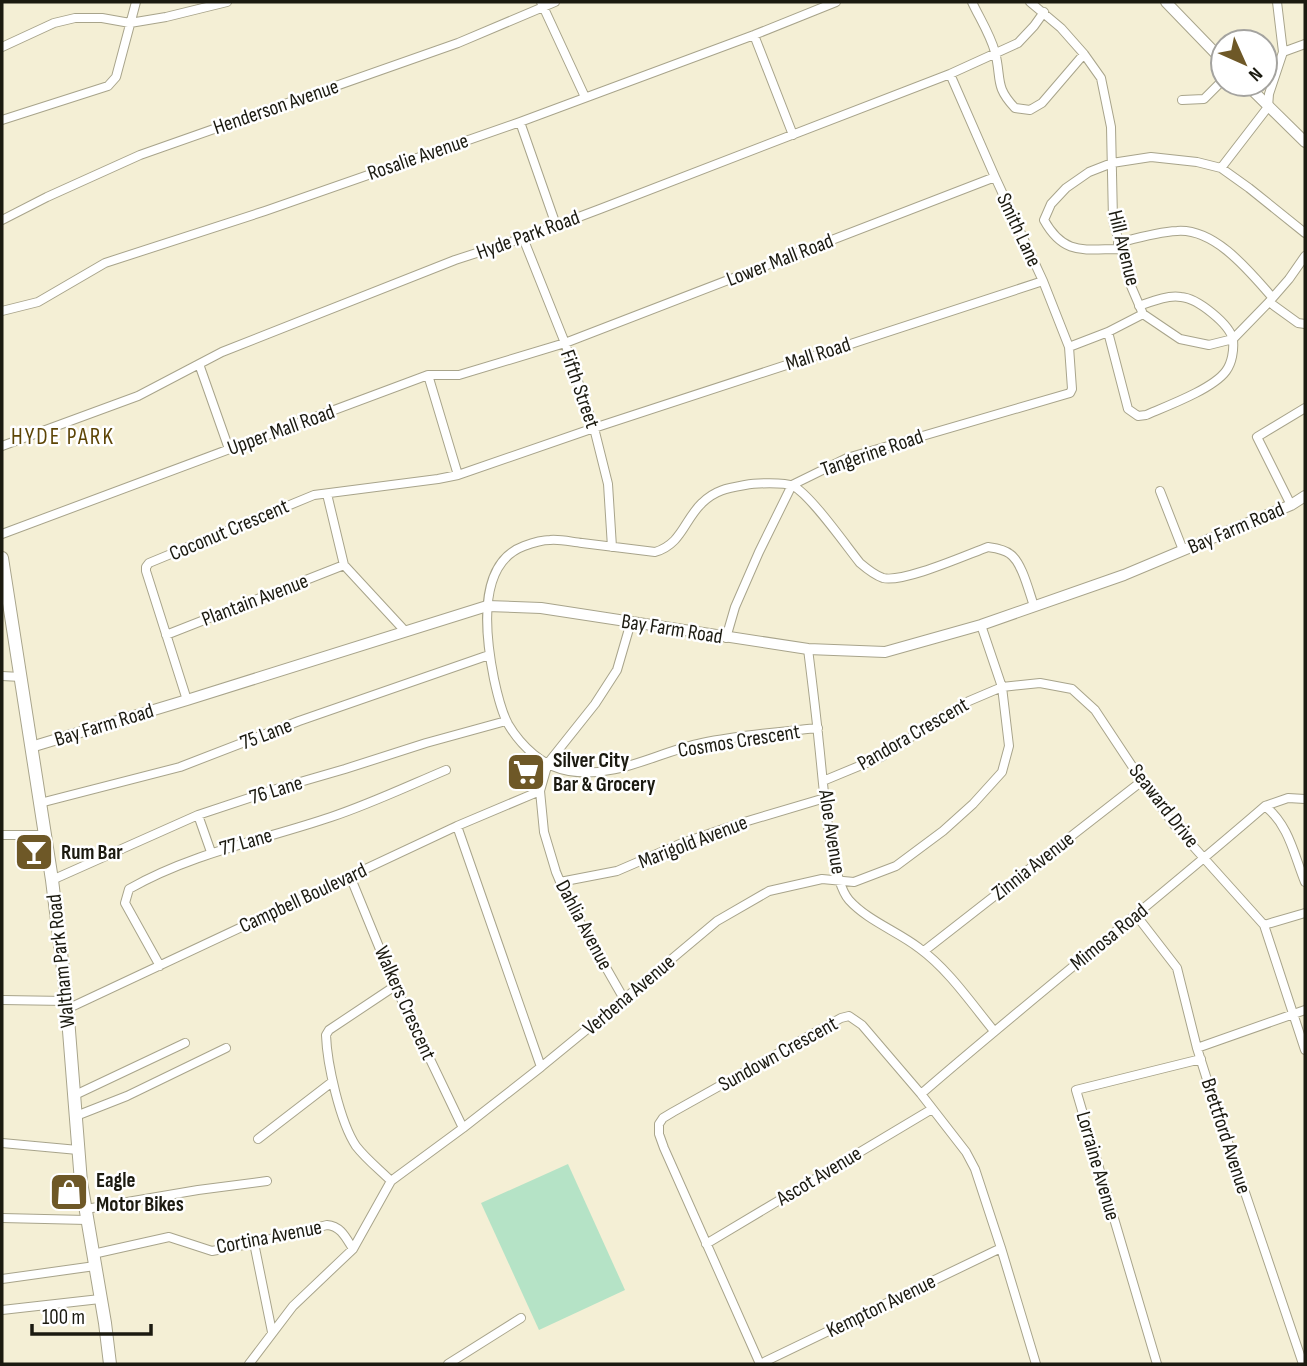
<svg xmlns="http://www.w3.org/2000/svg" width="1307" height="1366" viewBox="0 0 1307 1366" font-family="'Sofia Sans Condensed',sans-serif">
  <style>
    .pitch { fill: #b5e3c6 }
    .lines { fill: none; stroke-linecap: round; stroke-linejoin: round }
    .minor-casing { stroke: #a8a48b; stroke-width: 10 }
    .tertiary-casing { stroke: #a8a48b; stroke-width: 12 }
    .secondary-casing { stroke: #a8a48b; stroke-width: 14 }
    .minor { stroke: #fff; stroke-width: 8 }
    .tertiary { stroke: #fff; stroke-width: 10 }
    .secondary { stroke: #fff; stroke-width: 12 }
    .labels { text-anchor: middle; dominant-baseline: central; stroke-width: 5; stroke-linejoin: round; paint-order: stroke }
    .street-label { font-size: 21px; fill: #1b1a10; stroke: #fff }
    .poi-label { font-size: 21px; font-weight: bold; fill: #1b1a10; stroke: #fff; text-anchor: start }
    .neighbourhood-label { font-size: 23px; letter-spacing: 2px; fill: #5d4506; stroke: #fff }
  </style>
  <rect width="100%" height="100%" fill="#f4efd5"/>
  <path class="pitch" d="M 568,1164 L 625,1290 L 539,1330 L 481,1203 Z"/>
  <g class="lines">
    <g class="minor-casing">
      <path id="minor" d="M 541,2 L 585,97
        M 972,2 C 980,19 990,34 995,52 C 1002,79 994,86 1015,108 L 1030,110 L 1042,103 L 1084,54
        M 1030,2 L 1061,28 L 1084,54 L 1101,78 L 1111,127 L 1113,220 L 1131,286 L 1143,314 L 1180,339 L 1209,345 L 1233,339 L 1269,302 L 1289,279 L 1305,256
        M 754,35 L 793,135
        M 2,47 L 54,23 L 75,18 L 102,18 L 130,23 L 166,17 L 227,2
        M 1283,52 L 1305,44
        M 1182,100 L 1204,99 L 1223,80
        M 2,120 L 108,86 L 116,77 L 136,2
        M 520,122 L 556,225
        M 1221,168 L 1268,107 L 1269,94 L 1283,52 L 1277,2
        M 2,220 L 47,197 L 140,155 L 458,43 L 555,2
        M 523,238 L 565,343 L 594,428 L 608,484 L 612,547
        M 1118,243 C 1137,238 1157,232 1177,231 C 1215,228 1250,272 1272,297
        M 1120,249 C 1084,249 1064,256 1044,220 L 1051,204 L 1066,188 L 1089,172 L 1112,163 L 1151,157 L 1197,162 L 1221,168 L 1249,188 L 1305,233
        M 1269,302 L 1298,323 L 1305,324
        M 2,311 L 38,302 L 105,263 L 265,211 L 520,122 L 754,35 L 836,2
        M 1108,332 L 1128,409 L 1138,416 L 1146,415 C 1167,406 1213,389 1226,371 C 1232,363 1234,350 1233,340 C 1230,324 1197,298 1181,297 C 1167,295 1153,301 1139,306
        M 1069,347 L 1108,332 L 1143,314
        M 199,364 L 229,449
        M 428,375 L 458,475
        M 2,446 L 138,396 L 222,352 L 455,260 L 523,238 L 600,209 L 950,74 L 1018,43 L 1034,26 L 1044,12
        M 1160,491 L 1183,550
        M 327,494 L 344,565 L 405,631
        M 1291,505 L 1257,437 L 1305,408
        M 2,534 L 428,375 L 459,375 L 565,343 L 995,177
        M 981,625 L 1002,687 L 1040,683 L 1072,689 L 1095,710 L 1142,781 L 1175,826 L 1264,925 L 1305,1050
        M 166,635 L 344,565
        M 726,638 L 735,607 L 759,552 L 792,485 L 847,458 L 1070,393 L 1072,389 L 1069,347 L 1043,281 L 995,177 L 950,74
        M 808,649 C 812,681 816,713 819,744 C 823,778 829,877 849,900 C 868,921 897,931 919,948 C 949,970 971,1003 994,1031
        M 2,676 L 21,677
        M 187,700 L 146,571 L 146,567 L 149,563 L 314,495 L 438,479 L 458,475 L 594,428 L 1043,281
        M 818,728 C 779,732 740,735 702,743 C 657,752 617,779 569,771 C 543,767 521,746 508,724 C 501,711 497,693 494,679 C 486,639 475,564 524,546 C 532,543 542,540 550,540 C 560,539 572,542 582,543 C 606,546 631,549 655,552 C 682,544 684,520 702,503 C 715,490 728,488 745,485 C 756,483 784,482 793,486 C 810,494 847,547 860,563 C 867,569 874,575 883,578 C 903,583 966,555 988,547 C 995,548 1004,549 1010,554 C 1022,562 1029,592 1034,606
        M 40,803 L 180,767 L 299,721 L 489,655
        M 1265,806 C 1289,825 1294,855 1305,882
        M 198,815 L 211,852
        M 457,826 L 541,1067
        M 2,835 L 44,835
        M 350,876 L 395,986 L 463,1128
        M 52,880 L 198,815 L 276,789 L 345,769 L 426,743 L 506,721
        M 560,882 L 617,871 L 682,843 L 741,823 L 825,798
        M 1136,915 L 1177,968 L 1197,1048 L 1210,1089 L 1303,1364
        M 1264,925 L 1305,913
        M 924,951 L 1142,781
        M 160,966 L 125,903 L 129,889 C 192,853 263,840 331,817 C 370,804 408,786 446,770
        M 624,999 L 569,903 L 556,872 L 544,832 L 540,791 L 548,763 L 595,704 L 617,670 L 631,622
        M 2,1000 L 66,1001
        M 67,1009 L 457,826 L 540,791
        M 1197,1048 L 1305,1010
        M 921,1094 C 1034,996 1152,904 1265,806 L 1288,798 L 1305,799
        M 75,1095 L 185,1043
        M 76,1116 L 127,1096 L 226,1048
        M 258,1139 L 332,1082
        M 2,1143 L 78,1150
        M 391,1181 C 380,1170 366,1159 356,1146 C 340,1122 327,1064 326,1035 L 329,1030 L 395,986
        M 86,1209 L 198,1190 L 267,1181
        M 2,1218 L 87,1220
        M 254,1243 L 272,1332
        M 706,1244 L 932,1109
        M 93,1254 L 169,1237 L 212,1251 L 254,1243 L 327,1225 C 341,1226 346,1238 353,1249
        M 2,1279 L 95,1266
        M 2,1310 L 100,1299
        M 249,1364 L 293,1306 L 353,1249 L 391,1181 L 463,1128 L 541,1067 L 624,999 L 717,921 L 769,891 L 822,879 L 854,882 L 896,866 L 943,831 L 973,804 L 1002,772 L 1009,746 L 1002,687 L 969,701 L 941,717 L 881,757 L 823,781
        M 448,1364 L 521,1318
        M 760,1364 L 664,1148 L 659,1134 L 659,1124 L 663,1118 L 673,1112 L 841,1018 L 849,1016 L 862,1025 L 921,1094 L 966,1152 L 975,1169 L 1001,1248 L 1036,1364
        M 760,1364 L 1001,1248
        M 1157,1364 L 1076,1090 L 1201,1059"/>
    </g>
    <g class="tertiary-casing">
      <path id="tertiary" d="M 1166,2 L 1223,61
        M 1246,84 L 1305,142
        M 31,747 L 187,700 L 487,606 L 541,608 L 808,649 L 885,652 L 981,625 L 1124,575 L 1291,505 L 1305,496"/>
    </g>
    <g class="secondary-casing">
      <path id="secondary" d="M 2,558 L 52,880 L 66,993 L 81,1182 L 105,1323 L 110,1364"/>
    </g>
    <use href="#minor" class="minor"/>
    <use href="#tertiary" class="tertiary"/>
    <use href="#secondary" class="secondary"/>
  </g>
  <defs>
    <g id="supermarket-square" transform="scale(2.0125)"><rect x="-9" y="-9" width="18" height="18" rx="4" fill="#6e5827" stroke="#fff"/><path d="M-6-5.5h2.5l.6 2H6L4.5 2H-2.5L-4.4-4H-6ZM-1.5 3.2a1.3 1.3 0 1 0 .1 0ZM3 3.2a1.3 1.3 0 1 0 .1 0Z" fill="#fff"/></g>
    <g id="bar-square" transform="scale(2.0125)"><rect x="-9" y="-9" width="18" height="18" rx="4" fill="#6e5827" stroke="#fff"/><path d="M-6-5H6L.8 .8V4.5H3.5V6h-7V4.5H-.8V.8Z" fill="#fff"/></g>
    <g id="shop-square" transform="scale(2.0125)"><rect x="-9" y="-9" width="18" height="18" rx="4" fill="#6e5827" stroke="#fff"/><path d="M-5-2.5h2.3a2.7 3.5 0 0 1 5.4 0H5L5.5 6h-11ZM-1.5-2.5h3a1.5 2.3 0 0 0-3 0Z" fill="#fff"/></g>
  </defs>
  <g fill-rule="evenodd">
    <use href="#supermarket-square" x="526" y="772"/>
    <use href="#bar-square" x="34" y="852"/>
    <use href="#shop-square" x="69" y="1192"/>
  </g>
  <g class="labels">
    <g class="street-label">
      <text transform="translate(276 107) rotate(-19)">Henderson Avenue</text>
      <text transform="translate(418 157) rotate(-19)">Rosalie Avenue</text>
      <text transform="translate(1019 230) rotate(65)">Smith Lane</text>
      <text transform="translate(528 235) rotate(-20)">Hyde Park Road</text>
      <text transform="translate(1124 248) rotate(76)">Hill Avenue</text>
      <text transform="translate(780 260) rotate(-21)">Lower Mall Road</text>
      <text transform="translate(818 354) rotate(-18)">Mall Road</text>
      <text transform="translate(580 389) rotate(71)">Fifth Street</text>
      <text transform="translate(281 430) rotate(-20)">Upper Mall Road</text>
      <text transform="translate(872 453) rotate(-19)">Tangerine Road</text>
      <text transform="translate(1236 528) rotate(-23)">Bay Farm Road</text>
      <text transform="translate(229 530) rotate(-23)">Coconut Crescent</text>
      <text transform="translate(255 600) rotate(-21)">Plantain Avenue</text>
      <text transform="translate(672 629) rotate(9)">Bay Farm Road</text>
      <text transform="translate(104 725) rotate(-17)">Bay Farm Road</text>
      <text transform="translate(266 734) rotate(-21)">75 Lane</text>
      <text transform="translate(913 734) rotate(-30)">Pandora Crescent</text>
      <text transform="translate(739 741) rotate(-9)">Cosmos Crescent</text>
      <text transform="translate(276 790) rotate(-17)">76 Lane</text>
      <text transform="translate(1164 806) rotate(52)">Seaward Drive</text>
      <text transform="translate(832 832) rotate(81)">Aloe Avenue</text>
      <text transform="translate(246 842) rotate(-16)">77 Lane</text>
      <text transform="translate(693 842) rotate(-21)">Marigold Avenue</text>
      <text transform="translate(1033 866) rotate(-38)">Zinnia Avenue</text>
      <text transform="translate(303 898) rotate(-25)">Campbell Boulevard</text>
      <text transform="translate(584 925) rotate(62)">Dahlia Avenue</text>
      <text transform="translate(1109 937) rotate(-39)">Mimosa Road</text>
      <text transform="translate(61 961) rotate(-96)">Waltham Park Road</text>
      <text transform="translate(629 995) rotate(-40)">Verbena Avenue</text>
      <text transform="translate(405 1003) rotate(66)">Walkers Crescent</text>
      <text transform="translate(778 1054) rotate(-29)">Sundown Crescent</text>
      <text transform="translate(1226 1136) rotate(72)">Brettford Avenue</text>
      <text transform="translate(1098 1166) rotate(74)">Lorraine Avenue</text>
      <text transform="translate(819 1176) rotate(-31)">Ascot Avenue</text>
      <text transform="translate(269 1237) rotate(-11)">Cortina Avenue</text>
      <text transform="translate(881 1306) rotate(-26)">Kempton Avenue</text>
    </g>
    <g class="poi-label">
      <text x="553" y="760">Silver City<tspan x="553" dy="24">Bar &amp; Grocery</tspan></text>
      <text x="61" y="852">Rum Bar</text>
      <text x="96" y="1180">Eagle<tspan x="96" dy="24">Motor Bikes</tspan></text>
    </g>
    <g class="neighbourhood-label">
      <text x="63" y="437">HYDE PARK</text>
    </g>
  </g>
  <rect width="1307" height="1366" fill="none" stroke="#1b1a10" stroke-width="7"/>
  <g transform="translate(1244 63) rotate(135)"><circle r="33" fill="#ffffff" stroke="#a4a39f" stroke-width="2"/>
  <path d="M0-5L12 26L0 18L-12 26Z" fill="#6e5827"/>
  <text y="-10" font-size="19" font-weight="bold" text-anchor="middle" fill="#1b1a10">N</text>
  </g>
  <path d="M32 1324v10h119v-10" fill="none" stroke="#1b1a10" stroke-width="3.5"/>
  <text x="42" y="1324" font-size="21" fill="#1b1a10" stroke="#ffffff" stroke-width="5" paint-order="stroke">100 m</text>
</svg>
